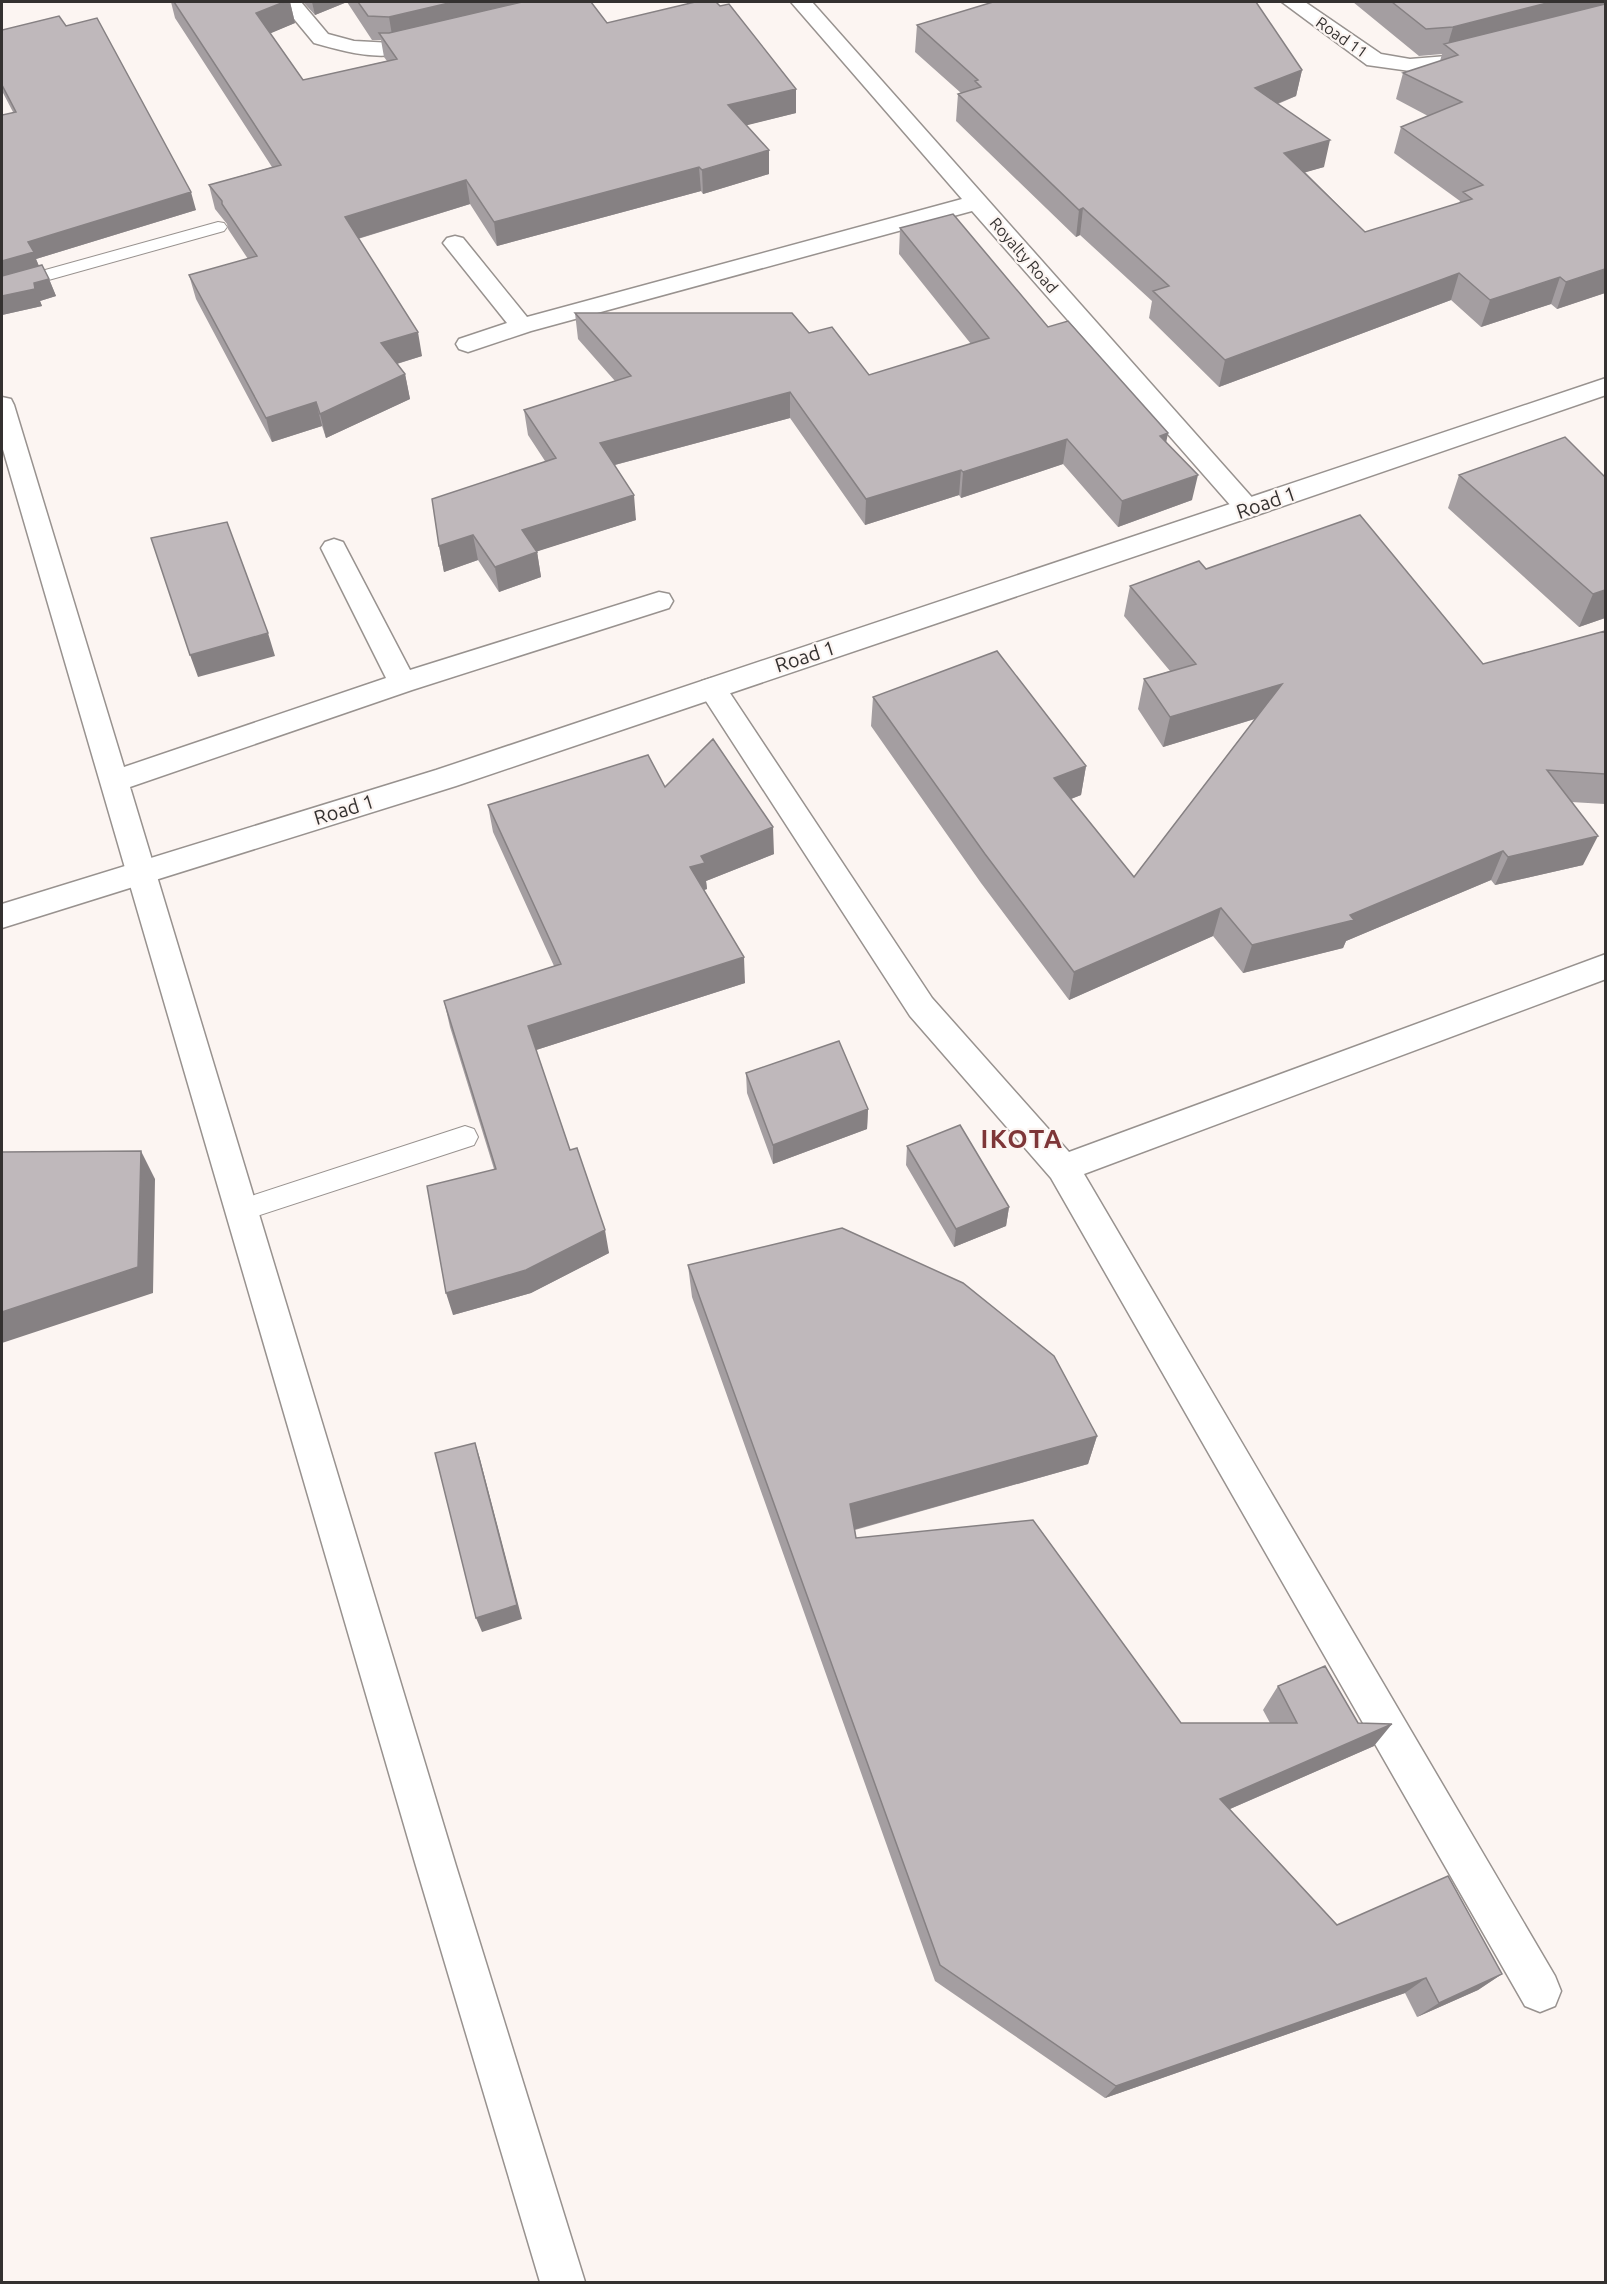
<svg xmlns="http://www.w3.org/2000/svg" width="1607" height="2284" viewBox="0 0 1607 2284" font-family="Ubuntu,sans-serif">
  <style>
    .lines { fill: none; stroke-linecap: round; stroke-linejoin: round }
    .service-casing { stroke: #98928f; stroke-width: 2 }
    .minor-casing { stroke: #98928f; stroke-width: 3 }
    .tertiary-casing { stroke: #98928f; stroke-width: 3 }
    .service { fill: #fff; fill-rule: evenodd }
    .minor { fill: #fff; fill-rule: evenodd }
    .tertiary { fill: #fff; fill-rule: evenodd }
    .wall { fill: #a49ea1 }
    .shaded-wall { fill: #868183 }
    .building { fill: #bfb8bb; stroke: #868183; stroke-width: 1.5 }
    .labels { text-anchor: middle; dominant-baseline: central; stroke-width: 4.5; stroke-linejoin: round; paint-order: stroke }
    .far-street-label { font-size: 16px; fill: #343130; stroke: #fcf5f2 }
    .street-label { font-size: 20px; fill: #343130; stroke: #fcf5f2 }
    .district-label { font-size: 26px; font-weight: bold; letter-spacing: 1.5px; fill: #7e3638; stroke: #fcf5f2 }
  </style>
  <rect width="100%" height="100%" fill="#fcf5f2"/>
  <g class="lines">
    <g class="service-casing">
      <path id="service" d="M 218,222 L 224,223 L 227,227 L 224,231 L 2,293 L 2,282 Z
        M 465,1126 L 474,1129 L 478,1137 L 474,1145 L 242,1221 L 233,1218 L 229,1210 L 233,1202 L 242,1199 Z"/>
    </g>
    <g class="minor-casing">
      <path id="minor" d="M 280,2 L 301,2 L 328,34 L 354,41 L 393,43 L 427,35 L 434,37 L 438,41 L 434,45 C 421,49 407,54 393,55 C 366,58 339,50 314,43 Z
        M 791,2 L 812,2 L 1257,503 L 1261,509 L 1257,515 L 1248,518 L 1239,515 L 972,211 L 531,331 L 468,352 L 459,349 L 456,344 L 459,339 L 507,323 L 443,243 L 447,238 L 455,236 L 463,238 L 527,317 L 962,199 Z
        M 1282,2 L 1305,2 L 1381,54 L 1410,59 L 1447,56 L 1474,49 L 1481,51 L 1485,55 L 1481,59 L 1447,68 L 1410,71 L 1367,65 Z
        M 2,397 L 11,399 L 14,405 L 124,767 L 386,678 L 321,548 L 325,542 L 334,539 L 343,542 L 410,670 L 659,592 L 669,594 L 673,601 L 669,608 L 412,690 L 130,787 L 456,1866 L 585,2282 L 540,2282 L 416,1866 L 2,446 Z
        M 712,678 L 722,681 L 932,998 L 1069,1152 L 1606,954 L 1606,979 L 1084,1174 L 1555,1976 L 1561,1991 L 1555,2006 L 1540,2012 L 1525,2006 L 1051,1178 L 910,1016 L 702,695 L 698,688 L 702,681 Z"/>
    </g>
    <g class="tertiary-casing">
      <path id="tertiary" d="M 1606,378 L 1606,395 L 1257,515 L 456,786 L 2,928 L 2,904 L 436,770 Z"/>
    </g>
    <use href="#service" class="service"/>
    <use href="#minor" class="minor"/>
    <use href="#tertiary" class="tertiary"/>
  </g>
  <path class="wall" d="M 171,2 L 290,2 L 295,23 L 270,33 L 303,80 L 387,61 L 384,57 L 381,40 L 372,40 L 347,2 L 315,15 L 303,2 L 591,2 L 607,23 L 796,113 L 746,125 L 769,174 L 703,194 L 701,191 L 497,246 L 470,204 L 358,239 L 422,356 L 397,364 L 405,374 L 410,399 L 326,438 L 322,426 L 272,442 L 196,299 L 189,275 L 248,259 L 228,229 L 227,224 L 215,209 L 209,185 L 272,167 L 175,18 Z
    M 1353,2 L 1605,2 L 1605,293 L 1557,309 L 1551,304 L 1481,327 L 1451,300 L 1219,387 L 1149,318 L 1152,301 L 1080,235 L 1076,237 L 956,121 L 958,94 L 961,93 L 915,52 L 917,25 L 1302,70 L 1296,96 L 1278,104 L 1324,167 L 1305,172 L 1365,232 L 1459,203 L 1460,201 L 1394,153 L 1401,127 L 1428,116 L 1396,99 L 1403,73 L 1440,61 L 1442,54 L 1419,56 Z
    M 66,26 L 196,210 L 36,259 L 39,266 L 49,279 L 56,296 L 40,301 L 42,306 L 2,315 L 13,112 L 2,91 L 2,30 Z
    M 900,228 L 1048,327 L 1166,442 L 1192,500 L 1118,527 L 1063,464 L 961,498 L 959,495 L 865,525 L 790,418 L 615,465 L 636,520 L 537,551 L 541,577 L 499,592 L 478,560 L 444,572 L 439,546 L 545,461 L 528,435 L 524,410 L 615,381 L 578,339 L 575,313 L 809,333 L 869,375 L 971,344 L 899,254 Z
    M 1459,475 L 1605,477 L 1605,618 L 1579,627 L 1448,508 Z
    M 1206,569 L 1483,664 L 1605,631 L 1605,804 L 1571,802 L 1583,865 L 1495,885 L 1491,880 L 1346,941 L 1343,948 L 1243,973 L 1213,936 L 1069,1000 L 981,883 L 871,726 L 873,697 L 1086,766 L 1081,795 L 1071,799 L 1134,877 L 1255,719 L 1163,747 L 1138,709 L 1144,679 L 1170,671 L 1124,616 L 1130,586 Z
    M 665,787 L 774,854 L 706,881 L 707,889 L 704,890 L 745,983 L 536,1050 L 570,1150 L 609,1253 L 531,1293 L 453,1315 L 494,1169 L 450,1027 L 444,1001 L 554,966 L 493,832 L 488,805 Z
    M 746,1073 L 868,1109 L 867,1129 L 773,1164 L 747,1093 Z
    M 907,1146 L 1009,1207 L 1006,1226 L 954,1247 L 906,1165 Z
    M 688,1265 L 1097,1436 L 1088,1464 L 855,1530 L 856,1538 L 1181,1723 L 1270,1723 L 1263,1710 L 1278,1686 L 1358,1723 L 1374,1746 L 1230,1809 L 1337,1925 L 1502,1974 L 1478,1990 L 1417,2017 L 1405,1993 L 1105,2098 L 935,1981 L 692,1297 Z"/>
  <path class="shaded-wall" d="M 284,2 L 290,2 L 295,23 L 262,37 L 256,13 Z
    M 312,2 L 347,2 L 315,15 Z
    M 453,2 L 557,2 L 393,41 L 389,17 Z
    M 1551,2 L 1605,2 L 1605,12 L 1447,47 L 1453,27 Z
    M 1302,70 L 1296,96 L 1250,114 L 1255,88 Z
    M 796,89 L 796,113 L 728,130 L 728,105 Z
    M 1330,140 L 1324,167 L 1279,180 L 1284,153 Z
    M 769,150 L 769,174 L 703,194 L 702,170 Z
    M 699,167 L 701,191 L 497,246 L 494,222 Z
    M 466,180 L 470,204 L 350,241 L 345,217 Z
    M 191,192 L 196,210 L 36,259 L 40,269 L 2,280 L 2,261 L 28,242 Z
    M 1083,208 L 1080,235 L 1076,237 L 1079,210 Z
    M 1605,269 L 1605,293 L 1557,309 L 1566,282 Z
    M 1459,273 L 1451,300 L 1219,387 L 1225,360 Z
    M 1560,277 L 1551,304 L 1481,327 L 1490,300 Z
    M 49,279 L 56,296 L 40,301 L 42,306 L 2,315 L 2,296 L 34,283 Z
    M 418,332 L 422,356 L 386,367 L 381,343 Z
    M 405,374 L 410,399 L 326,438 L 320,414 Z
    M 790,392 L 790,418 L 603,468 L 600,443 Z
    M 316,402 L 322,426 L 272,442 L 266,418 Z
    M 1168,433 L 1163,459 L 1160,436 Z
    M 1067,439 L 1063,464 L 961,498 L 963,472 Z
    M 961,470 L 959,495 L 865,525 L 866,499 Z
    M 1198,475 L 1192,500 L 1118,527 L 1122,501 Z
    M 634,495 L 636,520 L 526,555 L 522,530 Z
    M 473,535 L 478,560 L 444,572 L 439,546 Z
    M 537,552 L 541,577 L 499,592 L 495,567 Z
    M 1605,590 L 1605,618 L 1579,627 L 1593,594 Z
    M 268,633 L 275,656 L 198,677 L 190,655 Z
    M 1282,684 L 1274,713 L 1163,747 L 1170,717 Z
    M 1086,766 L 1081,795 L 1050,807 L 1054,778 Z
    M 773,827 L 774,854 L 706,881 L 707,889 L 692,894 L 690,867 L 701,856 Z
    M 1598,836 L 1583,865 L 1495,885 L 1508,857 Z
    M 1503,851 L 1491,880 L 1346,941 L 1343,948 L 1243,973 L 1252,945 L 1350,915 Z
    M 1221,908 L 1213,936 L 1069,1000 L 1074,972 Z
    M 744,957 L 745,983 L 533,1051 L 528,1026 Z
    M 868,1109 L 867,1129 L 773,1164 L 773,1145 Z
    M 141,1151 L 155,1179 L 153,1293 L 2,1343 L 2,1312 Z
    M 1009,1207 L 1006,1226 L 954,1247 L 956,1229 Z
    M 605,1230 L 609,1253 L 531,1293 L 453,1315 L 446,1293 Z
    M 1097,1436 L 1088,1464 L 849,1531 L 850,1504 Z
    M 475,1443 L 480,1459 L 522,1619 L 482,1632 L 476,1618 Z
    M 1392,1724 L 1374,1746 L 1207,1819 L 1220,1799 Z
    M 1502,1974 L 1478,1990 L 1417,2017 L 1439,2003 Z
    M 1426,1978 L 1405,1993 L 1105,2098 L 1116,2086 Z"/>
  <path class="building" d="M 174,2 L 284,2 L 256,13 L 303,80 L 397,59 L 379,33 L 389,33 L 522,2 L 591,2 L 607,23 L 695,2 L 716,2 L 720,6 L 729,4 L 796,89 L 728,105 L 769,150 L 702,170 L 699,167 L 494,222 L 466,180 L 345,217 L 418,332 L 381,343 L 405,374 L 320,414 L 316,402 L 266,418 L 189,275 L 257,256 L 222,204 L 222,201 L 209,185 L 281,165 Z
    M 358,2 L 453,2 L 389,17 L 368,16 Z
    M 993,2 L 1256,2 L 1302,70 L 1255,88 L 1330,140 L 1284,153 L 1365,232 L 1472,199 L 1463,192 L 1483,185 L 1401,127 L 1462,102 L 1403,73 L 1458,55 L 1444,44 L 1605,4 L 1605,269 L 1566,282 L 1560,277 L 1490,300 L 1459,273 L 1225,360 L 1153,291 L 1169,286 L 1083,208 L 1079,210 L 958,94 L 981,87 L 975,81 L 978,80 L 917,25 Z
    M 1392,2 L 1551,2 L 1453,27 L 1426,29 Z
    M 59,16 L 66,26 L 97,18 L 191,192 L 28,242 L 34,252 L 2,261 L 2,115 L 16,112 L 2,85 L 2,30 Z
    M 953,214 L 1048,327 L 1068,321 L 1168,433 L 1160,436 L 1198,475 L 1122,501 L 1067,439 L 963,472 L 961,470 L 866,499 L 790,392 L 600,443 L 634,495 L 522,530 L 537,552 L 495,567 L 473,535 L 439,546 L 432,499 L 556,458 L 524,410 L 631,376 L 575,313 L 792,313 L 809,333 L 832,327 L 869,375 L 989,338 L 900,228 Z
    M 42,265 L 49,279 L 34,283 L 35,289 L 2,296 L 2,276 Z
    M 1565,437 L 1605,477 L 1605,590 L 1593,594 L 1459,475 Z
    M 1360,515 L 1483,664 L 1605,631 L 1605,774 L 1547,770 L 1598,836 L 1508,857 L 1503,851 L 1350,915 L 1354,920 L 1252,945 L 1221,908 L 1074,972 L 985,854 L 873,697 L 997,651 L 1086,766 L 1054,778 L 1134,877 L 1282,684 L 1170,717 L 1144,679 L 1196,664 L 1130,586 L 1199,561 L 1206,569 Z
    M 227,522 L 268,633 L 190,655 L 151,538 Z
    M 713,739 L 773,827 L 701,856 L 705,863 L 690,867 L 744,957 L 528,1026 L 570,1150 L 577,1148 L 605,1230 L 526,1270 L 446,1293 L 427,1186 L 496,1169 L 444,1001 L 561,964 L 488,805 L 648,755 L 665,787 Z
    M 839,1041 L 868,1109 L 773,1145 L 746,1073 Z
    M 960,1125 L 1009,1207 L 956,1229 L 907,1146 Z
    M 141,1151 L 138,1267 L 2,1312 L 2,1152 Z
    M 842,1228 L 963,1283 L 1054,1356 L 1097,1436 L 850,1504 L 856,1538 L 1033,1520 L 1181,1723 L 1297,1723 L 1278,1686 L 1325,1666 L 1358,1723 L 1392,1724 L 1220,1799 L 1337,1925 L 1448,1876 L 1502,1974 L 1439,2003 L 1426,1978 L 1116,2086 L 940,1965 L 688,1265 Z
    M 475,1443 L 517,1605 L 476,1618 L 435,1453 Z"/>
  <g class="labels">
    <g class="far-street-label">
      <text transform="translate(1342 37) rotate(35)">Road 11</text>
      <text transform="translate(1024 255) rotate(49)">Royalty Road</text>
    </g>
    <g class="street-label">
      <text transform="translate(1266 502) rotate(-19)">Road 1</text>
      <text transform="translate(805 656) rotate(-18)">Road 1</text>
      <text transform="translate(344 809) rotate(-17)">Road 1</text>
    </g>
    <g class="district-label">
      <text x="1022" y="1138">IKOTA</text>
    </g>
  </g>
  <rect width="1607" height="2284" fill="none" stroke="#343130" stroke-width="6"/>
</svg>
